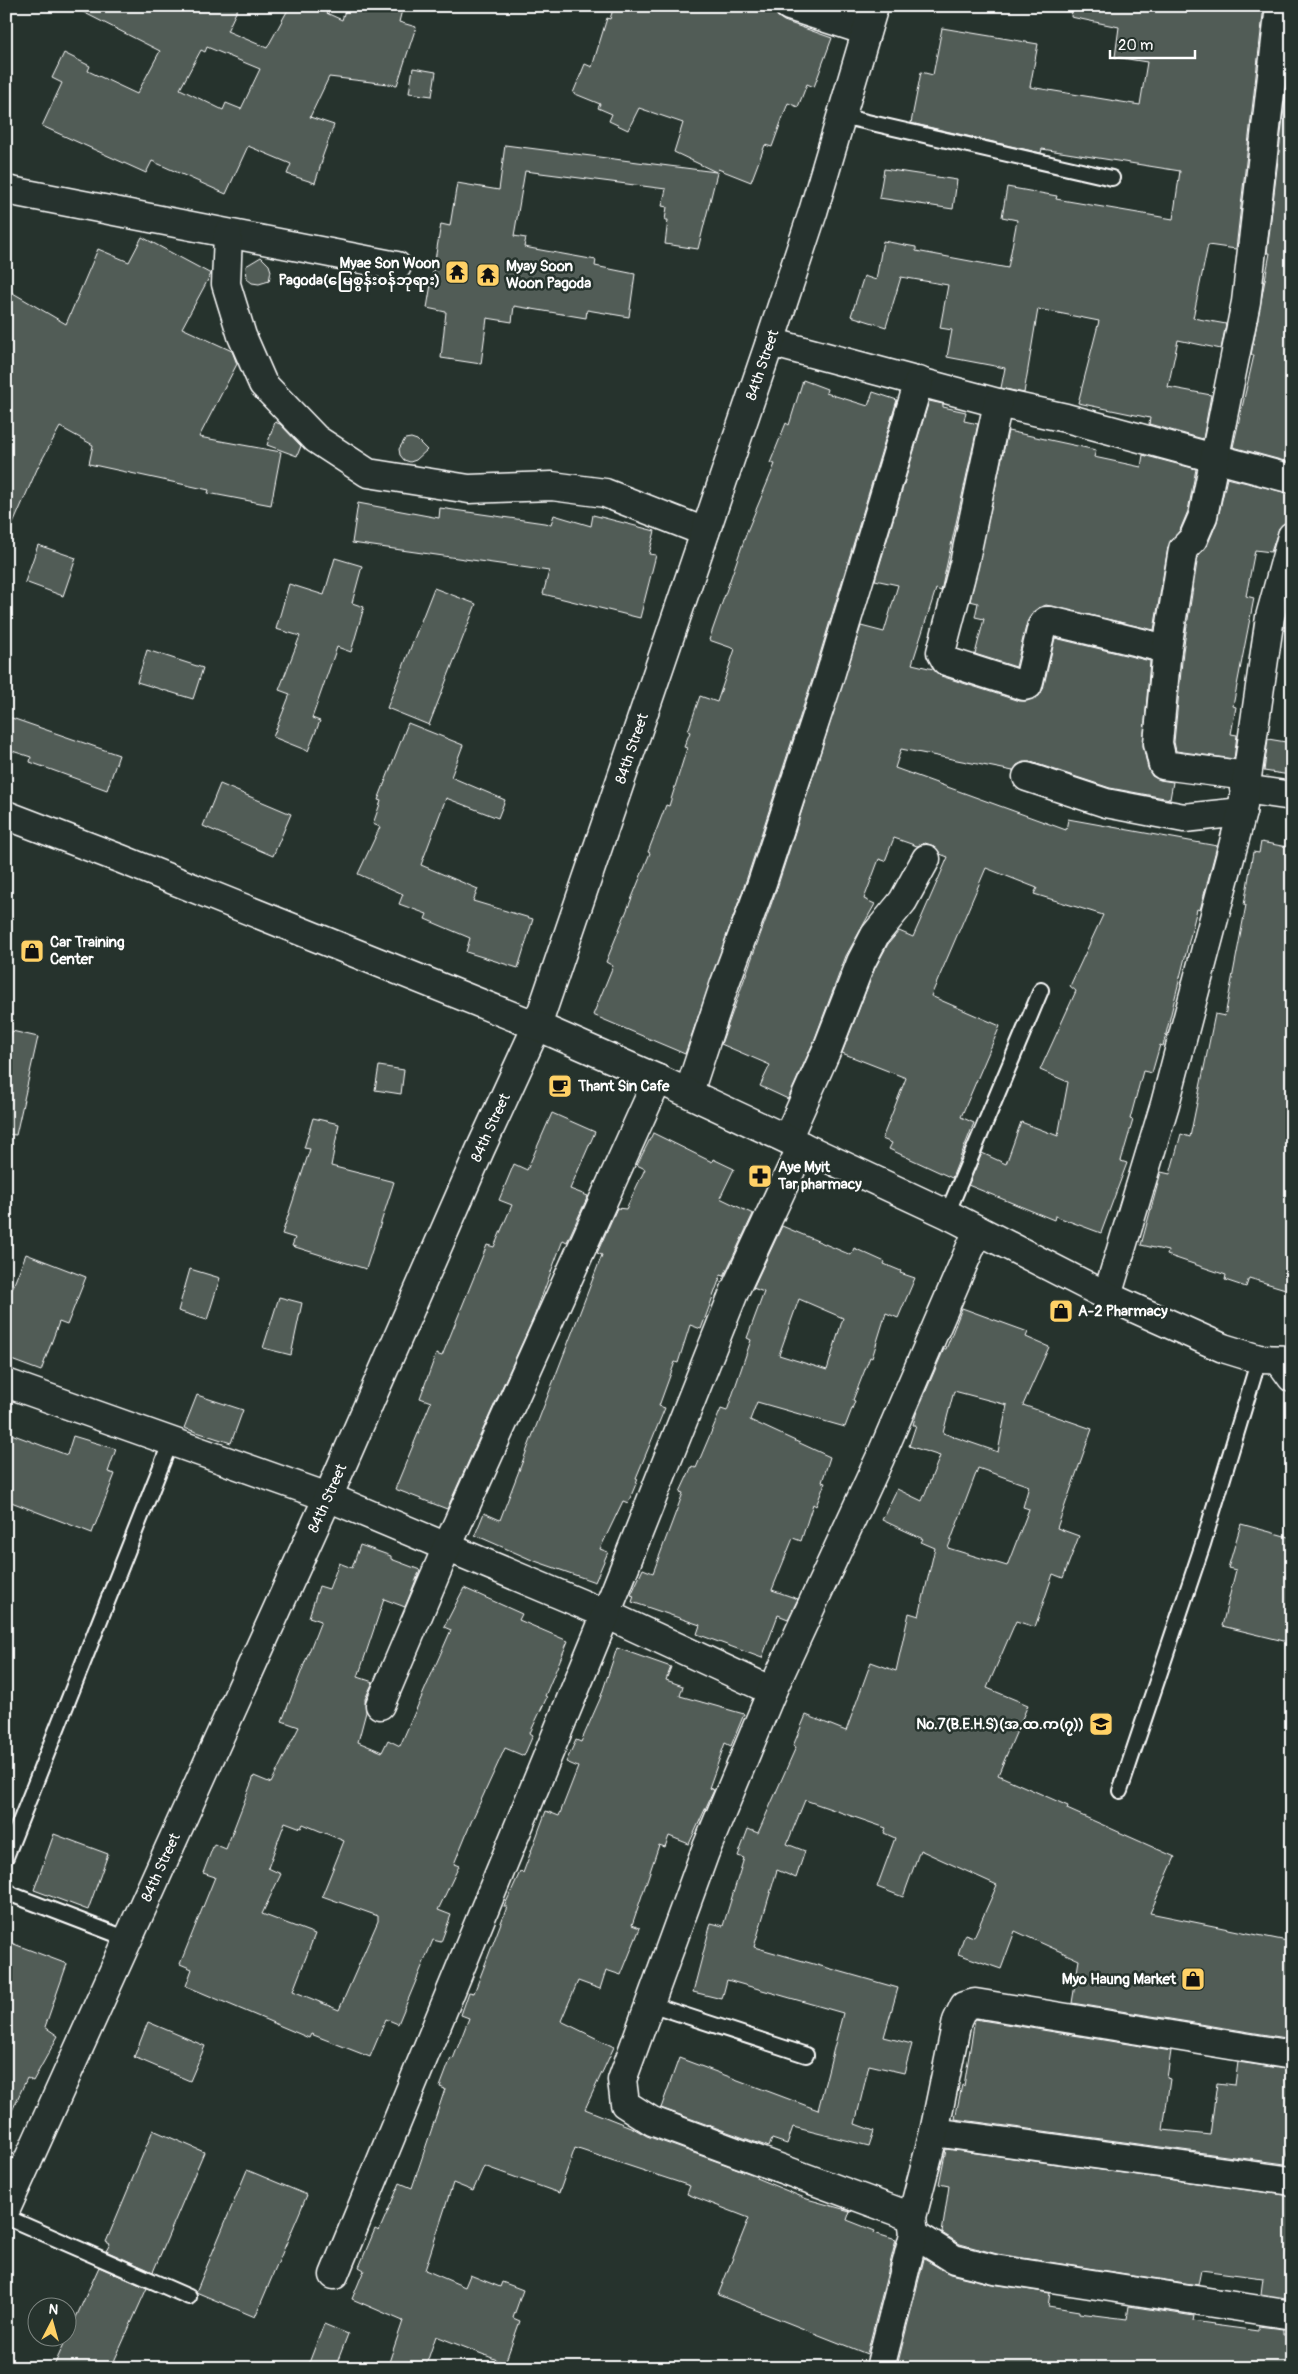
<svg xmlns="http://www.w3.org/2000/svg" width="1298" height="2374" viewBox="0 0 1298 2374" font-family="Pangolin,'Noto Sans Myanmar',sans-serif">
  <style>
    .building { fill: #515c57; stroke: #fff; fill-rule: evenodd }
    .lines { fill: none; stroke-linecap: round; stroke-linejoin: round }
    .lane-casing { stroke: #fff; stroke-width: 18 }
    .street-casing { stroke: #fff; stroke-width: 31 }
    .secondary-casing { stroke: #fff; stroke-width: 31 }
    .lane { stroke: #26332d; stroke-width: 14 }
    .street { stroke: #26332d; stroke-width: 28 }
    .secondary { stroke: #26332d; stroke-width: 28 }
    .labels { text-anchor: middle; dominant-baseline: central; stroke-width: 5; stroke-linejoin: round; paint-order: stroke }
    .poi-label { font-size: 15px; font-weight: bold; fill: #fff; stroke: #26332d; text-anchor: start }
    .street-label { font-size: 15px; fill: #fff; stroke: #26332d }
  </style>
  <rect width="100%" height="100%" fill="#26332d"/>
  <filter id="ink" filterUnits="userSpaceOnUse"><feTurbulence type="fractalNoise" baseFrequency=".02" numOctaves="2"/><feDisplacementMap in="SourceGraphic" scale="10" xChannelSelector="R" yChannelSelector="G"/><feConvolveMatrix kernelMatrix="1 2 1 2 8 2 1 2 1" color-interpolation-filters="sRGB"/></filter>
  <g filter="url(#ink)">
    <path class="building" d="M 71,6 L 239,6 L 227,31 L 267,48 L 290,6 L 311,6 L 342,20 L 346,7 L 365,13 L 367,6 L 403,6 L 399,22 L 416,27 L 397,85 L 329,77 L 310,117 L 334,125 L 322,158 L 323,158 L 315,183 L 287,174 L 291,164 L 248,146 L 226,194 L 152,161 L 146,173 L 42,126 L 62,83 L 52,78 L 64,53 L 90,66 L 88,71 L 137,94 L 160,51 ZM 207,47 L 260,69 L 241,109 L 226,103 L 223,110 L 180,89 L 201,50 L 205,52 Z
      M 614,6 L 774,6 L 777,16 L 784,21 L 832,38 L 814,87 L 807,84 L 798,107 L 788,103 L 772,147 L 765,145 L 751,182 L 718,169 L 698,249 L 665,244 L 668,220 L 665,220 L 667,207 L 662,206 L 666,189 L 525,171 L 514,236 L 526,238 L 524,247 L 596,260 L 595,266 L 635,274 L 629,317 L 587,310 L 586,318 L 514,306 L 512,322 L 487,318 L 481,364 L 441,358 L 446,312 L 427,308 L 441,224 L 450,226 L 457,183 L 499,190 L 505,145 L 716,172 L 674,152 L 683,123 L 639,108 L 628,130 L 609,121 L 612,114 L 598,108 L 600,104 L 573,93 L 585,64 L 592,67 L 607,18 L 610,19 Z
      M 1072,6 L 1264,6 L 1236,249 L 1208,245 L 1193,318 L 1226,324 L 1221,349 L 1178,340 L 1168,387 L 1211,395 L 1203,439 L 1149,424 L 1150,418 L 1078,403 L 1099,321 L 1038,309 L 1024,393 L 1001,388 L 1005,368 L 947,357 L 952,330 L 940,328 L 948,285 L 901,277 L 886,327 L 851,316 L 864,276 L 876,280 L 883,241 L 916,247 L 916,251 L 1008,268 L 1017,220 L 1002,217 L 1007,187 L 1057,196 L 1056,199 L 1173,219 L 1180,171 L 1042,149 L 1041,153 L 911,123 L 921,72 L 933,75 L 942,28 L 1038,44 L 1030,87 L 1140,105 L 1147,62 L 1115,57 L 1119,27 L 1071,17 Z
      M 1292,41 L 1292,463 L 1233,447 L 1254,355 L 1251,355 L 1270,253 L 1267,253 Z
      M 413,68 L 436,72 L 432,96 L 409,93 Z
      M 884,169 L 957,180 L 953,209 L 879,198 Z
      M 142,237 L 211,274 L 182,328 L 232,351 L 237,364 L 199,437 L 281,452 L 271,505 L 208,493 L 209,490 L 89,464 L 93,445 L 60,427 L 38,467 L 6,540 L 6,289 L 66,324 L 98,249 L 129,262 Z
      M 261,257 L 269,265 L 271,271 L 269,281 L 259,284 L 252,283 L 247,279 L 246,266 Z
      M 803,380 L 827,389 L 826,393 L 868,406 L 873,392 L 897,400 L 814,674 L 747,878 L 685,1054 L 593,1015 L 613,966 L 606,962 L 650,853 L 648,852 L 666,805 L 669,806 L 687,748 L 684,747 L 690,732 L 688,731 L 700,696 L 717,702 L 735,649 L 709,640 L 748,529 L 775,464 L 770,463 L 786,423 L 789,425 Z
      M 929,401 L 943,404 L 943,407 L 966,412 L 964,421 L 978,424 L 941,591 L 936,589 L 912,664 L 933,669 L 941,676 L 1019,701 L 1027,701 L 1039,696 L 1043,689 L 1055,638 L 1150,661 L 1143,746 L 1148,768 L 1152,776 L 1160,780 L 1173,782 L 1170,799 L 1110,788 L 1031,762 L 1023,762 L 1017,765 L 1013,771 L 901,749 L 895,768 L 1066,830 L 1068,819 L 1217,846 L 1200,910 L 1197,909 L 1163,1046 L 1160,1045 L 1152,1073 L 1143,1071 L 1130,1119 L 1133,1120 L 1121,1161 L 1127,1163 L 1101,1233 L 1055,1216 L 1054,1220 L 968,1185 L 982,1153 L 1006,1164 L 1021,1122 L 1058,1136 L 1068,1082 L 1040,1070 L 1076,991 L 1070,986 L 1103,915 L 1034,894 L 1037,888 L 986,868 L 931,996 L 1000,1026 L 961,1117 L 974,1123 L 952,1178 L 889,1149 L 892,1143 L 882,1139 L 906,1078 L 842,1053 L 875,968 L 888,944 L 899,931 L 913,937 L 948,857 L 940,854 L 934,846 L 925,843 L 917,846 L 894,838 L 885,861 L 879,859 L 864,899 L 875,904 L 846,956 L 814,1041 L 788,1099 L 760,1086 L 770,1065 L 721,1044 L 777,888 L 861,626 L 884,632 L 898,585 L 875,580 Z
      M 275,422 L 280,424 L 301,446 L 297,456 L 267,445 Z
      M 1008,431 L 1096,450 L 1094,457 L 1141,467 L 1143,455 L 1196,469 L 1188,511 L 1180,530 L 1168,547 L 1154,630 L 1046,605 L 1034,611 L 1027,622 L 1016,667 L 975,654 L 984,619 L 975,617 L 978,603 L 970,601 Z
      M 411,438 L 417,440 L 427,450 L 416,460 L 410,462 L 404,460 L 400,455 L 399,449 L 405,439 Z
      M 1227,478 L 1292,494 L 1287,522 L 1279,528 L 1271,552 L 1255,550 L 1246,596 L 1254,598 L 1233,706 L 1236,707 L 1231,734 L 1237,735 L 1234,759 L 1176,751 L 1174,742 L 1183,651 L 1198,556 L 1207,546 L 1217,522 Z
      M 358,503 L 439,518 L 440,508 L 551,524 L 554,515 L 591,526 L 593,515 L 655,531 L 649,554 L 656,555 L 640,618 L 543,594 L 549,571 L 352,543 Z
      M 38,545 L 76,558 L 63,596 L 25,582 Z
      M 335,558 L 362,566 L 352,603 L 364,607 L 351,652 L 337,647 L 312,718 L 320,721 L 308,751 L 273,737 L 290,694 L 279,690 L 300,636 L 276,629 L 289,584 L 324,595 Z
      M 434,588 L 476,604 L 429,725 L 387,708 Z
      M 147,650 L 203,668 L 193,699 L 137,682 Z
      M 6,716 L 119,755 L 107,790 L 30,762 L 31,757 L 6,749 Z
      M 408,723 L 463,745 L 451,777 L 505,800 L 498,818 L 446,798 L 421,865 L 478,889 L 473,901 L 533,919 L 518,968 L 466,952 L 470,938 L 425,919 L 427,914 L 399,904 L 403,894 L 358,874 L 380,827 L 373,824 L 381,801 L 378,800 Z
      M 1268,739 L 1292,743 L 1290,775 L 1264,771 Z
      M 220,784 L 291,814 L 273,856 L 203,826 Z
      M 1261,842 L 1292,848 L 1292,1291 L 1249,1278 L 1246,1287 L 1225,1280 L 1226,1275 L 1167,1255 L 1168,1251 L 1141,1245 L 1161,1172 L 1170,1174 L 1181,1134 L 1190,1137 L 1215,1014 L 1225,1016 L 1246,905 L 1244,905 L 1253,852 L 1259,853 Z
      M 12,1031 L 38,1037 L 16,1135 L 6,1134 L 6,1054 Z
      M 379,1066 L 404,1070 L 401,1094 L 375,1090 Z
      M 552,1113 L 595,1132 L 570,1189 L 588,1196 L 567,1242 L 563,1240 L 534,1317 L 447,1509 L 395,1489 L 431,1402 L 420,1398 L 436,1354 L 442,1356 L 487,1245 L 494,1247 L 512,1205 L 499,1200 L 514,1164 L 527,1170 Z
      M 313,1118 L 339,1124 L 331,1166 L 394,1182 L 366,1269 L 292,1246 L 295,1238 L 282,1234 L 310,1149 L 304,1148 Z
      M 653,1133 L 712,1162 L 713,1159 L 734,1169 L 720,1198 L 753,1214 L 724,1276 L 721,1275 L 701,1329 L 690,1325 L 678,1363 L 675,1362 L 659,1406 L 665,1408 L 636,1478 L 638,1479 L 628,1503 L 623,1501 L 600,1549 L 608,1552 L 595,1582 L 532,1560 L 475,1535 L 484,1513 L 500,1520 L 602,1255 L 597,1253 L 617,1208 L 626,1209 L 645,1169 L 637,1165 Z
      M 782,1226 L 851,1255 L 854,1248 L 885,1262 L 884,1264 L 901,1271 L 900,1273 L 915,1278 L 898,1318 L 886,1313 L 872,1358 L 870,1357 L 853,1400 L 855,1401 L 845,1427 L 757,1402 L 750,1420 L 830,1457 L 822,1482 L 825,1483 L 816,1506 L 813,1504 L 801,1541 L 793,1538 L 772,1590 L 798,1599 L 788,1619 L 778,1615 L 762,1658 L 697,1634 L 700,1625 L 632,1602 L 634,1596 L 631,1595 L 643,1569 L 653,1573 L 683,1493 L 680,1492 L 692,1466 L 696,1468 L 721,1409 L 727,1411 L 751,1340 L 747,1338 L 764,1292 L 753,1288 ZM 799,1299 L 843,1318 L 827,1370 L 779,1355 Z
      M 26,1254 L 86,1277 L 67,1325 L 59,1322 L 41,1371 L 6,1358 L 6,1304 Z
      M 190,1269 L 220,1278 L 207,1320 L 178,1311 Z
      M 279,1297 L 302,1303 L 291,1355 L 263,1348 Z
      M 962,1308 L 1028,1332 L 1026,1337 L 1049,1347 L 1023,1405 L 1092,1429 L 1057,1528 L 1079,1536 L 1063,1578 L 1053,1574 L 1035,1627 L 1016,1621 L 987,1688 L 1028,1705 L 998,1775 L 1068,1806 L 1067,1809 L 1175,1857 L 1150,1913 L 1292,1942 L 1292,2039 L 1072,2003 L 1079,1960 L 1015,1931 L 1001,1969 L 958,1954 L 965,1934 L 974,1937 L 997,1885 L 920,1850 L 903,1897 L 877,1887 L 895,1838 L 884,1833 L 886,1828 L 805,1800 L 787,1844 L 805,1851 L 796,1878 L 777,1870 L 754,1947 L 898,1988 L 884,2037 L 912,2044 L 904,2073 L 869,2065 L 855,2124 L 874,2131 L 869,2146 L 793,2127 L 787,2144 L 772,2139 L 769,2147 L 661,2108 L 679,2058 L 818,2110 L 843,2013 L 727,1980 L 722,1999 L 693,1992 L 711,1923 L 723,1926 L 744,1858 L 738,1856 L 748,1829 L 758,1833 L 796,1747 L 793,1746 L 806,1715 L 846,1731 L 871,1662 L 896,1671 L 909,1613 L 919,1616 L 935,1548 L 921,1542 L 923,1539 L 882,1520 L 897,1489 L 922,1501 L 940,1456 L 909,1446 L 916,1425 L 913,1425 L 916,1414 L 944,1349 L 946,1349 ZM 954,1391 L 1007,1405 L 998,1452 L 943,1433 ZM 978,1468 L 1029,1486 L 1023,1507 L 1029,1509 L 1007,1566 L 948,1548 Z
      M 197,1395 L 243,1410 L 231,1443 L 184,1428 Z
      M 6,1432 L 67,1455 L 73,1436 L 116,1449 L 108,1472 L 115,1474 L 92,1533 L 6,1500 Z
      M 1241,1524 L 1292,1538 L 1292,1643 L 1222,1626 L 1236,1570 L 1228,1568 Z
      M 360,1545 L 391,1556 L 391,1559 L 420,1570 L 405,1607 L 384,1599 L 358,1677 L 373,1682 L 365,1699 L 366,1712 L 358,1742 L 382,1752 L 388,1740 L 400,1746 L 451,1630 L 444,1627 L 464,1588 L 522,1614 L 519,1620 L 568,1641 L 545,1696 L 547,1697 L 530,1733 L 533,1735 L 524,1756 L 505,1748 L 472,1820 L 454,1864 L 459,1866 L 438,1910 L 451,1915 L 441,1942 L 433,1940 L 398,2024 L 386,2019 L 370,2057 L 311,2034 L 309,2038 L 186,1986 L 192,1969 L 180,1964 L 215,1877 L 203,1873 L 214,1844 L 226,1849 L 254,1776 L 271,1783 L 299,1727 L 282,1721 L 321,1621 L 309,1617 L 319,1586 L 329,1589 L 339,1563 L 352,1568 ZM 285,1822 L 301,1828 L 303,1824 L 344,1841 L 322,1896 L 378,1916 L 378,1921 L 339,2010 L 293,1991 L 315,1934 L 262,1914 L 281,1874 L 268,1868 Z
      M 617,1648 L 671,1667 L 666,1680 L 683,1686 L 680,1696 L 744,1714 L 731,1746 L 725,1743 L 709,1788 L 714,1790 L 689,1844 L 669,1836 L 665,1847 L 659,1845 L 632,1925 L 640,1928 L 621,1975 L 606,1970 L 600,1989 L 578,1981 L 561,2021 L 614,2047 L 585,2109 L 633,2128 L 647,2136 L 757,2176 L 756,2178 L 807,2199 L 850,2211 L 847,2220 L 875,2231 L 874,2233 L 896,2240 L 867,2354 L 718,2295 L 749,2218 L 687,2194 L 690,2186 L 575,2148 L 559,2193 L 484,2166 L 473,2191 L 453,2183 L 425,2270 L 465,2287 L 470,2275 L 500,2287 L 502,2282 L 523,2290 L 513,2318 L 520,2321 L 505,2363 L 436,2336 L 425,2368 L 387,2368 L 403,2321 L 352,2299 L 364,2270 L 359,2267 L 375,2229 L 379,2231 L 400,2183 L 412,2188 L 445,2089 L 440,2087 L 451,2058 L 453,2059 L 469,2018 L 461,2015 L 469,1992 L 474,1993 L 507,1907 L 504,1907 L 520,1872 L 523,1873 L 546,1811 L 559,1816 L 578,1767 L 566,1762 L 576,1740 L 581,1742 L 600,1699 Z
      M 54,1834 L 108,1854 L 88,1910 L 34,1890 Z
      M 6,1941 L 67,1964 L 45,2027 L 58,2036 L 33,2081 L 27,2078 L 6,2124 Z
      M 975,2019 L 1171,2051 L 1167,2078 L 1170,2079 L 1163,2130 L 1210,2135 L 1217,2083 L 1235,2085 L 1238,2062 L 1292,2070 L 1292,2134 L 1290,2134 L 1285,2164 L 955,2119 L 962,2085 L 964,2086 Z
      M 148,2022 L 205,2046 L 190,2081 L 134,2057 Z
      M 153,2130 L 204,2152 L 153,2272 L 106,2251 L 110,2244 L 106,2242 Z
      M 946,2149 L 1292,2196 L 1292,2241 L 1286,2298 L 1261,2294 L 1263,2278 L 1201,2270 L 1198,2285 L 997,2254 L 960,2244 L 942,2233 L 949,2186 L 939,2184 Z
      M 247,2170 L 307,2195 L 255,2317 L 196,2292 Z
      M 924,2259 L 950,2274 L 992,2284 L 1050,2293 L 1048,2306 L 1079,2311 L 1079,2313 L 1127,2319 L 1129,2306 L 1194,2316 L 1193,2321 L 1214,2324 L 1213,2325 L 1258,2331 L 1258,2326 L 1283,2329 L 1283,2334 L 1292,2335 L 1292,2368 L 902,2368 L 897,2366 Z
      M 99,2267 L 147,2288 L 111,2368 L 53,2368 Z
      M 324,2324 L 348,2334 L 335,2368 L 307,2368 Z"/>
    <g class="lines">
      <g class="lane-casing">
        <path id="lane" d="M 841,116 L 1112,178
          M 947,1214 L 1041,990
          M 1120,1791 L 1203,1544 L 1259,1359
          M 6,1857 L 171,1441
          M 6,1889 L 13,1895 L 128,1939
          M 650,2004 L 806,2055
          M 6,2217 L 189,2297"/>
      </g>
      <g class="street-casing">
        <g id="street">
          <path d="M 789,6 L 866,31"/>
          <path d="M 6,190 L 397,266"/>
          <path d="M 228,234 L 226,284 L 242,336 L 263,384 L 316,439 L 368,473 L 469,489 L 552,486 L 605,493 L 705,532"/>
          <path d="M 770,342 L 998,403 L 1066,418 L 1292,479"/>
          <path d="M 998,403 L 964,564 L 941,652 L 946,661 L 1024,686 L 1028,685 L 1042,626 L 1046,621 L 1051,621 L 1167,649"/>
          <path d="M 1247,776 L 1163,765 L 1158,743 L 1167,649 L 1183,549 L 1193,539 L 1203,516 L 1246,302 L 1280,6"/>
          <path d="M 1027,777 L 1106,803 L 1184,818 L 1242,812"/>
          <path d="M 1244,789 L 1292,796"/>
          <path d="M 689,1092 L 725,983 L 762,883 L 829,679 L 919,381"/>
          <path d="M 787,1139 L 828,1047 L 861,962 L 875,935 L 903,901 L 926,859"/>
          <path d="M 1107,1296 L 1165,1104 L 1242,812 L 1270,617 L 1292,536"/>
          <path d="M 1279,1360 L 1292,1378"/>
          <path d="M 6,1383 L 328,1497 L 606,1614 L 772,1691"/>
          <path d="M 380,1705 L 447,1547 L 658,1079"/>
          <path d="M 934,2132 L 1292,2181"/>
          <path id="s1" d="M 6,2209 L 328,1497 L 480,1150 L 537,1026 L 770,342 L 813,212 L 874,6"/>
          <path d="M 912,2217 L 652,2121 L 625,2104 L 622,2080 L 705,1852 L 772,1691 L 880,1458 L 978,1230"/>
          <path d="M 914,2234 L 954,2259 L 994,2269 L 1292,2315"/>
          <path d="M 334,2275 L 606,1614 L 735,1290 L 802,1146"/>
          <path d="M 880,2368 L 914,2234 L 912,2217 L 934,2132 L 957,2021 L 964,2006 L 975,2003 L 1292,2055"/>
        </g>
      </g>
      <g class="secondary-casing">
        <path id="secondary" d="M 6,815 L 121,859 L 537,1026 L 658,1079 L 947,1214 L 1107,1296 L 1223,1348 L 1259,1359 L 1292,1360"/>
      </g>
      <use href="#lane" class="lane"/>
      <use href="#street" class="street"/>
      <use href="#secondary" class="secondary"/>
    </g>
  </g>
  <defs>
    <g id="temple-square" transform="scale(1.25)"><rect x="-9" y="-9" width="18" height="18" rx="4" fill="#ffd166" stroke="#26332d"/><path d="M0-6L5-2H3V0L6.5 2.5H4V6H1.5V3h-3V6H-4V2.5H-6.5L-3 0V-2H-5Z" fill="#111"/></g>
    <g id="shop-square" transform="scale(1.25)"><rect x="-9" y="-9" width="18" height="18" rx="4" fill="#ffd166" stroke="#26332d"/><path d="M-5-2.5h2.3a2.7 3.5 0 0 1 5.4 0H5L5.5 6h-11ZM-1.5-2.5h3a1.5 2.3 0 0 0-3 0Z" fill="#111"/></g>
    <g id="cafe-square" transform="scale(1.25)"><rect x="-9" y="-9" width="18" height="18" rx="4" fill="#ffd166" stroke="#26332d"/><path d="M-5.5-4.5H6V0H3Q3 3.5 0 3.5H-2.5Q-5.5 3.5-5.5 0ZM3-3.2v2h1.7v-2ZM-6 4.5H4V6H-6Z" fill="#111"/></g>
    <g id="pharmacy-square" transform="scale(1.25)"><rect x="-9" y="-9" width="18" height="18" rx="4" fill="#ffd166" stroke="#26332d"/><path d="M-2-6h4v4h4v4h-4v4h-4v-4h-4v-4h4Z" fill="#111"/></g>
    <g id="school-square" transform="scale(1.25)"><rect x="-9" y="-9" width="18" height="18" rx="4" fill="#ffd166" stroke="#26332d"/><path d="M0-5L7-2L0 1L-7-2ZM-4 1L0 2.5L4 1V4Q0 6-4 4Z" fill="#111"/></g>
  </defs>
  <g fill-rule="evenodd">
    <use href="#temple-square" x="457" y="272"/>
    <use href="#temple-square" x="488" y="275"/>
    <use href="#shop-square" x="32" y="951"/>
    <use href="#cafe-square" x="560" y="1086"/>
    <use href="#pharmacy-square" x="760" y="1176"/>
    <use href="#shop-square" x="1061" y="1311"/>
    <use href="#school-square" x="1101" y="1724"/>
    <use href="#shop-square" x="1193" y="1979"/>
  </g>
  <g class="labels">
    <g class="poi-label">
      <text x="440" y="263" text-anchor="end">Myae Son Woon<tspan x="440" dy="17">Pagoda(မြေစွန်း၀န်ဘုရား)</tspan></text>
      <text x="506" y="266">Myay Soon<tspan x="506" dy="17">Woon Pagoda</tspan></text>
      <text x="50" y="942">Car Training<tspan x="50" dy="17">Center</tspan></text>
      <text x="578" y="1086">Thant Sin Cafe</text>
      <text x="778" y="1167">Aye Myit<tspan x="778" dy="17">Tar pharmacy</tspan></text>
      <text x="1078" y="1311">A-2 Pharmacy</text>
      <text x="1084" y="1724" text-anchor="end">No.7(B.E.H.S)(အ.ထ.က(၇))</text>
      <text x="1176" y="1979" text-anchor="end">Myo Haung Market</text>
    </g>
    <g class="street-label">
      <text stroke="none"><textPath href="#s1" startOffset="1995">84th Street</textPath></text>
      <text stroke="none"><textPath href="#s1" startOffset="1590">84th Street</textPath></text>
      <text stroke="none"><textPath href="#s1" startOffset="1185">84th Street</textPath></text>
      <text stroke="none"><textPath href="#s1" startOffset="780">84th Street</textPath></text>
      <text stroke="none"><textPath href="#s1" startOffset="375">84th Street</textPath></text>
    </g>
  </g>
  <rect width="1298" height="2374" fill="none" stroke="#26332d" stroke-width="25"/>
  <rect x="12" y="12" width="1273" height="2349" fill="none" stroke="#fff" stroke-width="2" filter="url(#ink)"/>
  <g transform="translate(52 2322) rotate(6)"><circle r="24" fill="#26332d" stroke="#7d8581"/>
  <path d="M0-4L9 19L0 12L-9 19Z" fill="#ffd166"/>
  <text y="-8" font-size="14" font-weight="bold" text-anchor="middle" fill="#ffffff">N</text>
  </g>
  <path d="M1110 50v8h85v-8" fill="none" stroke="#ffffff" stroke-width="2.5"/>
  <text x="1118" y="50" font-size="15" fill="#ffffff" stroke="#26332d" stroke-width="4" paint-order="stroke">20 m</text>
</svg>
